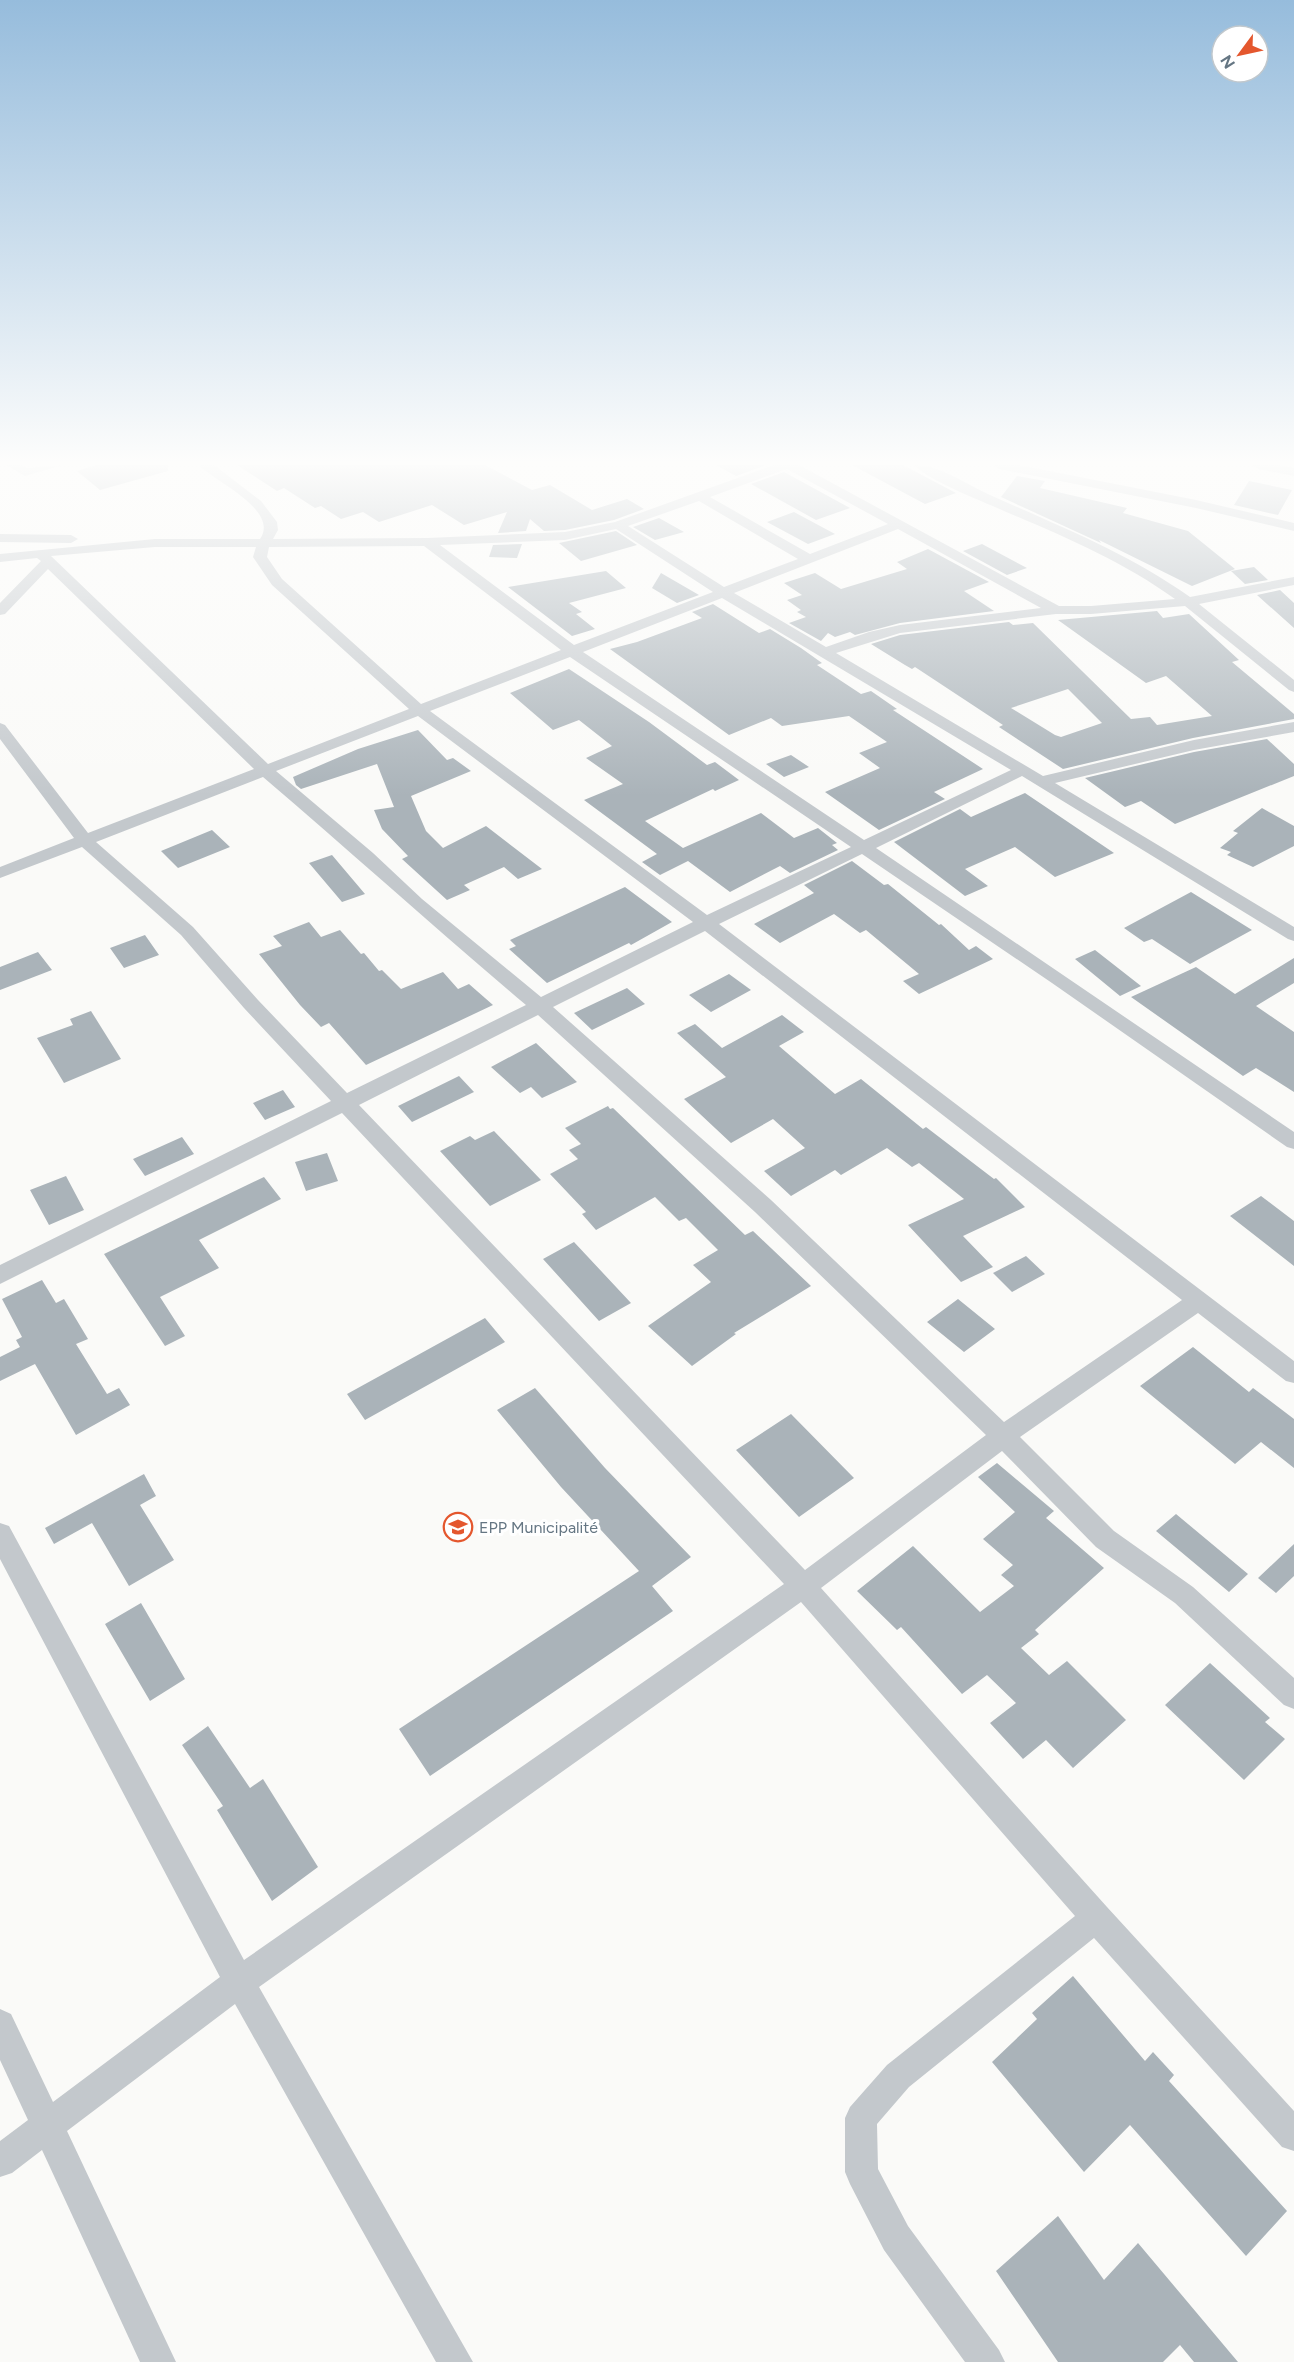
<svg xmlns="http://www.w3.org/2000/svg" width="1294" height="2362" viewBox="0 0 1294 2362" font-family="Figtree,sans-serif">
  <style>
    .building { fill: #aab3b9; fill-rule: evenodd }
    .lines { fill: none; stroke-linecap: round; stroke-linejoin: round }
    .street { fill: #c3c8cc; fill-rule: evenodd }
    .labels { text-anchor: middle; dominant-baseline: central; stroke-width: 6; stroke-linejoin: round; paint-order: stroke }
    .poi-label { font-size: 16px; fill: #657683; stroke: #fff; text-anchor: start }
  </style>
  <rect width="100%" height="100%" fill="#fafaf8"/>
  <path class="building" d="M 96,465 L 168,465 L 168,471 L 100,490 L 77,471 Z
    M 237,465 L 485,465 L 532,490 L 550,485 L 592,510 L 627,499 L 644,509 L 614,520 L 565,530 L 544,531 L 530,519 L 526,531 L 498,533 L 507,512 L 464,525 L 432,505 L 379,522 L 363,512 L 341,519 L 321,506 L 315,508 L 284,488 L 277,491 Z
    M 716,465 L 766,465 L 736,476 Z
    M 852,465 L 903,465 L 956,493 L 925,504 Z
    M 784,472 L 850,508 L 816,520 L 751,484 Z
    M 1017,476 L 1045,481 L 1040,488 L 1127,508 L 1123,513 L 1188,531 L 1235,569 L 1192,586 L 1099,540 L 1101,543 L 1001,497 Z
    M 1249,481 L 1292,490 L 1278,515 L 1234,505 Z
    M 794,512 L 835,534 L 808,544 L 767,522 Z
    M 659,518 L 684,532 L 655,540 L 633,527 Z
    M 616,531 L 637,545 L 581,561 L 559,543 Z
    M 522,544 L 517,558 L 489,557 L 493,545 Z
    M 982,544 L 1027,568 L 1007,575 L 963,551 Z
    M 928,549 L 989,582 L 964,591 L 994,611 L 900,623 L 855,635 L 850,632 L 835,637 L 828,633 L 821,641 L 789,623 L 806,617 L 797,612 L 801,610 L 787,600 L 802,595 L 784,583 L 815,573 L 841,589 L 907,569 L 897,562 Z
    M 1254,567 L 1268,580 L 1245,584 L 1231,571 Z
    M 606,571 L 626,588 L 569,603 L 582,612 L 576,614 L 595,629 L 572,636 L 508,587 Z
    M 661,573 L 699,595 L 677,603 L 652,588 Z
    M 1280,590 L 1294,603 L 1294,628 L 1257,595 Z
    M 713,604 L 759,633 L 770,629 L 801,648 L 822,663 L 817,665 L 861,694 L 871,691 L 897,709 L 893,710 L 983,769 L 934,792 L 945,799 L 879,830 L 825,792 L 880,768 L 859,753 L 887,742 L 849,716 L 782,726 L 771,718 L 729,735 L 610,649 L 637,642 L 702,618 L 692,612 Z
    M 1157,611 L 1163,618 L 1189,614 L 1239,660 L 1232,662 L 1294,714 L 1294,719 L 1193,738 L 1063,769 L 999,727 L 1003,725 L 915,667 L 912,669 L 905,665 L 871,644 L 900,635 L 1009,622 L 1013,625 L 1033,623 L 1131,719 L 1150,717 L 1157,725 L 1212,716 L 1166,676 L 1146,683 L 1058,620 ZM 1068,689 L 1102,723 L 1061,737 L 1055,735 L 1011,708 Z
    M 569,669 L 649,722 L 707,765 L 715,762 L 739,780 L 715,791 L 713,789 L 645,821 L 683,848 L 761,813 L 794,838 L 818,828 L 837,843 L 832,845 L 838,850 L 790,873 L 780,866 L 730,892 L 688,861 L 660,875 L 642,862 L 657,854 L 584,800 L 623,784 L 586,758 L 612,746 L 579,720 L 553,730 L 510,693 Z
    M 418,730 L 447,760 L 453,758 L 471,771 L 411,796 L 426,831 L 443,848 L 486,826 L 542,869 L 518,879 L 504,867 L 464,885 L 470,890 L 447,900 L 402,859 L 408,856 L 382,829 L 374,810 L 394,807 L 377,764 L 301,789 L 296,785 L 293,777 L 358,749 Z
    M 1267,739 L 1294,764 L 1294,776 L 1175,824 L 1141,801 L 1125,807 L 1085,778 L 1194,752 Z
    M 791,755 L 809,767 L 784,777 L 766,764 Z
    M 1025,793 L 1114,853 L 1055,877 L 1015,847 L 965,869 L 988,886 L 965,896 L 894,842 L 960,809 L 971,817 Z
    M 1262,808 L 1294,826 L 1294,846 L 1253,867 L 1227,855 L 1231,852 L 1220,848 L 1238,833 L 1233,831 Z
    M 212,830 L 230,847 L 178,868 L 161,851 Z
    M 332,855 L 365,894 L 342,902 L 309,863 Z
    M 852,861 L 884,885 L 888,884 L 939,925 L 941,924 L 969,950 L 976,946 L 993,959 L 919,994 L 903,981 L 919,974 L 866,930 L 860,933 L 834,914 L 780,943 L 754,924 L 814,893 L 804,885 Z
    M 625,887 L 672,922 L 631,945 L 629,943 L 547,983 L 509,949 L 516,946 L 510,940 Z
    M 1191,892 L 1252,930 L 1190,964 L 1152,939 L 1144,942 L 1124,928 Z
    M 309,922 L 321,937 L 340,930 L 361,954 L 364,953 L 379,971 L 382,970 L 401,989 L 443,972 L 458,989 L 469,984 L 493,1005 L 366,1065 L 329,1023 L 321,1027 L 300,1005 L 259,954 L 282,946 L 273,936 Z
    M 145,935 L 159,955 L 124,968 L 110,948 Z
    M 1095,950 L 1141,986 L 1120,996 L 1075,959 Z
    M 38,952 L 52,970 L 0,990 L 0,967 Z
    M 1294,958 L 1294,983 L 1256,1006 L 1294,1032 L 1294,1092 L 1256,1068 L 1243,1076 L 1131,997 L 1196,967 L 1235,994 Z
    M 729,974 L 751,990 L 711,1012 L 689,995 Z
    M 627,988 L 645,1004 L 592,1030 L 574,1013 Z
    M 91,1011 L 121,1059 L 64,1083 L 37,1038 L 73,1025 L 70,1019 Z
    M 782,1015 L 804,1032 L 779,1046 L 835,1094 L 861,1079 L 923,1129 L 926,1127 L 994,1179 L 996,1178 L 1025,1207 L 963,1236 L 993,1267 L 961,1282 L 908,1225 L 964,1199 L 919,1163 L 912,1167 L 887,1148 L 841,1175 L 835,1170 L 791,1196 L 764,1171 L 805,1148 L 773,1119 L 731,1143 L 684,1099 L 726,1077 L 677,1033 L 695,1024 L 722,1048 Z
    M 536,1043 L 577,1082 L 542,1098 L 531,1087 L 520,1093 L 491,1067 Z
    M 459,1076 L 474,1092 L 412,1122 L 398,1106 Z
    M 283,1090 L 295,1107 L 265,1120 L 253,1103 Z
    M 608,1106 L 610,1109 L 613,1108 L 745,1235 L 753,1231 L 811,1286 L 734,1333 L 736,1334 L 692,1366 L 648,1326 L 711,1282 L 693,1265 L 718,1250 L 686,1218 L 679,1221 L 655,1197 L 596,1230 L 582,1214 L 586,1212 L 550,1174 L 578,1159 L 569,1150 L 581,1144 L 565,1128 Z
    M 494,1131 L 541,1180 L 490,1206 L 440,1151 L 470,1136 L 475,1140 Z
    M 182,1137 L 194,1154 L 145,1176 L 133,1159 Z
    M 327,1153 L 338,1181 L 306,1191 L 295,1162 Z
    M 66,1176 L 84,1210 L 49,1225 L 30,1190 Z
    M 264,1177 L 281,1199 L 199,1240 L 219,1268 L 160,1297 L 185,1336 L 165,1346 L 104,1254 Z
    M 1261,1196 L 1294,1221 L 1294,1266 L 1230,1216 Z
    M 574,1242 L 631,1303 L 599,1321 L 543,1259 Z
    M 1026,1256 L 1045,1274 L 1012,1292 L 993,1273 Z
    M 42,1280 L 56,1303 L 64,1299 L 88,1339 L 76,1344 L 107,1394 L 119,1388 L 130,1405 L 76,1435 L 35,1364 L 0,1381 L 0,1357 L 20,1347 L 16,1340 L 22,1337 L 2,1299 Z
    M 958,1299 L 995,1329 L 964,1352 L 927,1322 Z
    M 485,1318 L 505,1342 L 365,1420 L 347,1394 Z
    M 1193,1347 L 1249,1392 L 1253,1388 L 1294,1419 L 1294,1468 L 1261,1442 L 1235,1464 L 1140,1386 Z
    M 535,1388 L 605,1468 L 691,1557 L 652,1586 L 673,1611 L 430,1776 L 399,1729 L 639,1571 L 561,1487 L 497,1410 Z
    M 791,1414 L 854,1478 L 799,1517 L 736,1450 Z
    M 997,1463 L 1054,1511 L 1046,1518 L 1104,1568 L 1035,1630 L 1039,1634 L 1021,1648 L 1049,1675 L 1067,1661 L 1126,1720 L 1073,1768 L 1046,1740 L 1023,1759 L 990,1723 L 1016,1703 L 987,1675 L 962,1694 L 901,1627 L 897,1630 L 857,1591 L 913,1546 L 980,1612 L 1014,1586 L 1001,1575 L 1013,1565 L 983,1539 L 1015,1512 L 978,1477 Z
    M 144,1474 L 156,1496 L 140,1505 L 174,1560 L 129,1586 L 92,1523 L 54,1544 L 45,1528 Z
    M 1176,1514 L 1248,1574 L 1229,1592 L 1156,1531 Z
    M 1294,1544 L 1294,1576 L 1276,1593 L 1258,1578 Z
    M 141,1603 L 185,1679 L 150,1701 L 105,1624 Z
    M 1210,1663 L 1270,1718 L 1265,1722 L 1285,1739 L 1244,1780 L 1165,1705 Z
    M 208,1726 L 250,1788 L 263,1779 L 318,1867 L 272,1901 L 217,1810 L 223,1806 L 182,1745 Z
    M 1073,1976 L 1145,2061 L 1153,2052 L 1174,2075 L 1169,2081 L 1287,2211 L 1246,2256 L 1130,2125 L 1084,2172 L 992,2062 L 1037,2019 L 1032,2013 Z
    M 1058,2216 L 1104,2280 L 1138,2243 L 1238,2362 L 1194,2362 L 1180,2345 L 1163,2362 L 1058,2362 L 996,2271 Z"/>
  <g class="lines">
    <path class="street" d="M 6,465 L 22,465 L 27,468 L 63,465 L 25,476 Z
      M 199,465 L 214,465 L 261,501 L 277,522 L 278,530 L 273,539 L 427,538 L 565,532 L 615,522 L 774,465 L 799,465 L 1059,606 L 1091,606 L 1175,599 C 1122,561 1063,536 1004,511 C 980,500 931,482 914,465 C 940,465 966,484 990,495 C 1059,526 1128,553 1190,597 L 1294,577 L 1294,585 L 1199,604 L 1294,680 L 1294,692 L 1289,690 L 1185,606 L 1091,614 L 1056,614 L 900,633 L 836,653 L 1043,776 L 1194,740 L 1294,722 L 1294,732 L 1194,750 L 1055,783 L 1294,927 L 1294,941 L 1288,939 L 1022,776 L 876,848 L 1294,1132 L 1294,1149 L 1287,1147 L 1052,983 L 862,854 L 719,924 L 1294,1361 L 1294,1383 L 1286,1381 L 1198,1313 L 1020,1437 L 1114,1531 L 1193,1587 L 1294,1678 L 1294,1709 L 1284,1705 L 1175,1603 L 1096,1547 L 1002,1451 L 821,1588 L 1107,1907 L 1294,2111 L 1294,2151 L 1282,2147 L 1094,1938 L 909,2087 L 877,2124 L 878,2169 L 908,2226 L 999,2350 L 1005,2362 L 965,2362 L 884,2250 L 850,2184 L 845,2172 L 845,2118 L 850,2107 L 887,2065 L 1075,1916 L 801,1602 L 259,1987 L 473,2362 L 436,2362 L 235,2004 L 67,2131 L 176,2362 L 140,2362 L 42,2150 L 12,2173 L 0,2177 L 0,2141 L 28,2120 L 0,2060 L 0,2009 L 11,2014 L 53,2102 L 220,1977 L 0,1559 L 0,1523 L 9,1526 L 244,1960 L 784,1584 L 342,1113 L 0,1284 L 0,1265 L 331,1101 L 244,1008 L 181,935 L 82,847 L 0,878 L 0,867 L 74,838 L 0,739 L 0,723 L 5,725 L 88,833 L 254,769 L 48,569 L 5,614 L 0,615 L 0,603 L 41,561 L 37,558 L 0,562 L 0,554 L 155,539 L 260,539 C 280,510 215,482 199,465 ZM 787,469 L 888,524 L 810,554 L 710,497 ZM 699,501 L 798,559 L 724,587 L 628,526 ZM 616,529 L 713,592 L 574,645 L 440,545 L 565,540 ZM 898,529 L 1041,608 L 900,625 L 869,632 L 826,647 L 734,593 ZM 424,546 L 561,650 L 421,704 L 282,579 L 267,557 L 269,547 ZM 155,547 L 256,547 L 253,557 L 272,585 L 409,709 L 268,764 L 51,556 ZM 722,598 L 1011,770 L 864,840 L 583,652 ZM 570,657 L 851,847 L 707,915 L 430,711 ZM 418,716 L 693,922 L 541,997 L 422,899 L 373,853 L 276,771 ZM 263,777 C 351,852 437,930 526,1005 L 347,1093 L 258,1000 L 193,927 L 96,842 ZM 705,931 L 1182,1300 L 1004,1422 L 771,1200 L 553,1007 ZM 538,1015 L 755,1212 L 986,1435 L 805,1570 L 359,1105 Z
      M 993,465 L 1019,465 L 1196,500 L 1294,523 L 1294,531 L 1196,508 L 999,469 Z
      M 1252,465 L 1279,465 L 1294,468 L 1294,476 L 1258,469 Z
      M 0,534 L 71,535 L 78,539 L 71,543 L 0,542 Z"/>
  </g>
  <linearGradient id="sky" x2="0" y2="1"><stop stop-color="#96bcdc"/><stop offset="0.58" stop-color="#fdfdfc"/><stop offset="1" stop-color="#fdfdfc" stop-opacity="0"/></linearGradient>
  <rect width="1294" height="796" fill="url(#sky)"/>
  <defs>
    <g id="school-ring" transform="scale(1.5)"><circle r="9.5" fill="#fff" stroke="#e4572e" stroke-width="1.5"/><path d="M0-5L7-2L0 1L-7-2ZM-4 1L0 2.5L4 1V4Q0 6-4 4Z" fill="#e4572e"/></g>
  </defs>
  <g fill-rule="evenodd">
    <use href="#school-ring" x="458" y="1527"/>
  </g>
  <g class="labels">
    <g class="poi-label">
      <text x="479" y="1527">EPP Municipalité</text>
    </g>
  </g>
  <g transform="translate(1240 54) rotate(237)"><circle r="28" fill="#ffffff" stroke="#c1c8cd" stroke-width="1.5"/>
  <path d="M0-4.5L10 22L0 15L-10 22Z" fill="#e4572e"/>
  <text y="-9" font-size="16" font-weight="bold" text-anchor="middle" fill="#657683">N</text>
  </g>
</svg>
